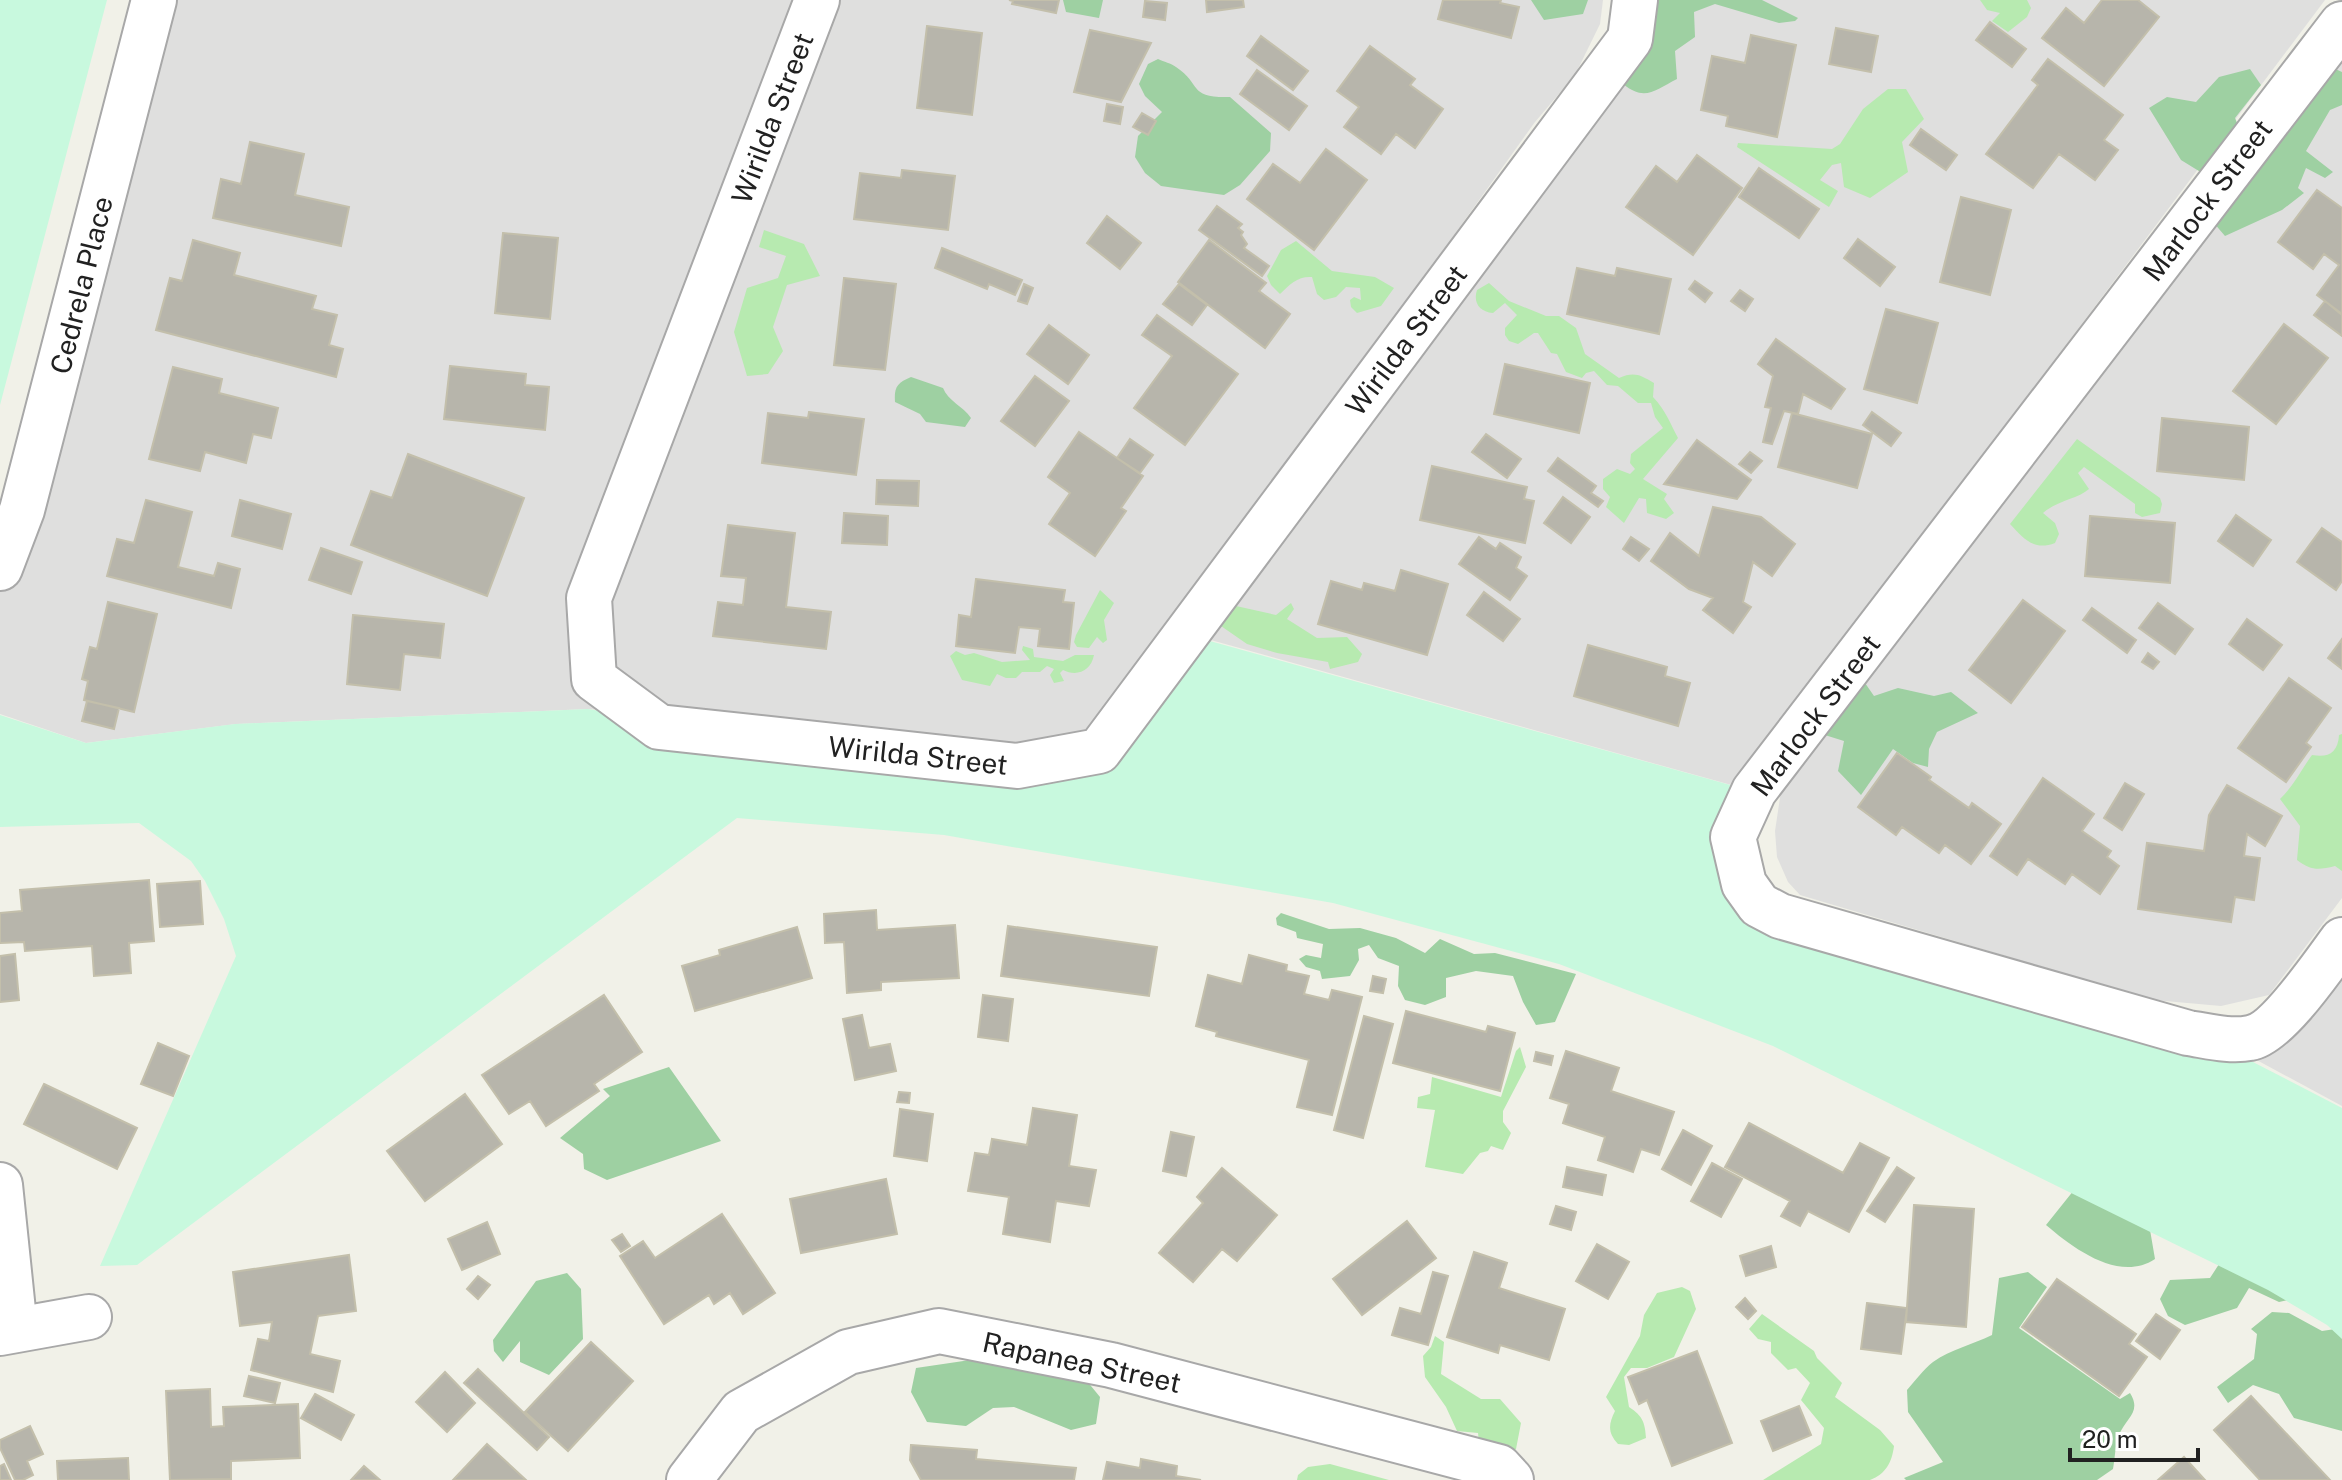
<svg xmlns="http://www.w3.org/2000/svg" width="2342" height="1480" viewBox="0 0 2342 1480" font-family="'Public Sans',sans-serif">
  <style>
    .residential { fill: #dfdfde }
    .grass { fill: #b7eab0 }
    .forest { fill: #9ed0a2 }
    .park { fill: #c8f9de }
    .building { fill: #b7b5ab; stroke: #c3bfab; stroke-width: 2 }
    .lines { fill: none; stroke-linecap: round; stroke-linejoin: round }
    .minor-casing { stroke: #a8a8a8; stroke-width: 48 }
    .minor { stroke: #fff; stroke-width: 44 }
    .labels { text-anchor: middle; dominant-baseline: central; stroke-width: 6; stroke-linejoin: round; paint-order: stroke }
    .street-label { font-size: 28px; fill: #212121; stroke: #fff }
  </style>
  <rect width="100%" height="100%" fill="#f1f1e8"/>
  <path class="residential" d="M 163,0 L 1603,0 L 1600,24 L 1575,75 L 1535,122 L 1132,685 L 1076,746 L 1014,756 L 696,718 L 588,709 L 236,724 L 86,743 L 0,714 L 0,576 Z
    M 1642,0 L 2325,0 L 1735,786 L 1200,637 Z
    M 2342,44 L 2342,898 L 2269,995 L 2221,1006 L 2154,1000 L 1800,895 L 1788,882 L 1777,857 L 1775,831 L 1781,791 Z
    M 2342,966 L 2342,1106 L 2253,1058 Z"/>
  <path class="grass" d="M 1980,0 L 2027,0 L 2031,8 L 2027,17 L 2008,32 L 1992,21 L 2000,13 L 1987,10 Z
    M 1888,89 L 1906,89 L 1924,119 L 1902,142 L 1908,172 L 1870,198 L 1844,187 L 1841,163 L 1832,165 L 1820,180 L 1838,191 L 1829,207 L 1737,147 L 1738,143 L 1832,149 L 1840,144 L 1863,109 Z
    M 764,230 L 804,244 L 820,276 L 787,285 L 773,327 L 783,351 L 768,374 L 747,376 L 734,332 L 747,288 L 778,278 L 786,256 L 759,247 Z
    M 1296,241 L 1332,271 L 1375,277 L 1394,288 L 1381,306 L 1357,313 L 1351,307 L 1350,300 L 1354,297 L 1361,300 L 1360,288 L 1346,287 L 1336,297 L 1324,300 L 1317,294 L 1312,277 C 1298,276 1290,284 1280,294 L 1271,285 L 1267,276 L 1281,250 Z
    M 1489,283 L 1509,301 L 1546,316 L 1559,316 L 1576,328 L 1585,354 L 1619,378 C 1634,371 1641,375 1654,383 L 1653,397 C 1666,411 1669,421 1678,438 L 1643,479 L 1667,494 L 1664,499 L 1674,513 L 1666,519 L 1647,513 L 1646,499 L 1639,498 L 1624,523 L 1606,507 L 1610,497 L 1603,489 L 1603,479 L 1617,469 L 1630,474 L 1635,469 L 1630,463 L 1631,454 L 1663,428 L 1655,417 L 1651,403 L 1638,403 L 1618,386 L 1607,385 L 1594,371 L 1586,373 L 1582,378 L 1566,372 L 1557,354 L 1551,353 L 1538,333 L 1534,333 L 1518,344 L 1509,341 L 1505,335 L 1505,328 L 1517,315 L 1505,303 L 1493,313 C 1479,312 1473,302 1477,290 Z
    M 2077,439 L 2160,498 L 2162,504 L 2160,513 L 2142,517 L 2135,513 L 2135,504 L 2084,467 L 2078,473 L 2089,489 C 2078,499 2058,500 2043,513 L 2055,523 L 2059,534 L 2055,543 C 2034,551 2024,539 2010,524 Z
    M 1100,590 L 1114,603 L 1104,620 L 1107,640 L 1103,643 L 1097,637 L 1089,648 L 1077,647 L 1074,642 L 1076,635 Z
    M 1291,603 L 1294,609 L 1287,619 L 1317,638 L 1347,637 L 1362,654 L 1358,662 L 1330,669 L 1328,662 L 1277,653 L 1247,644 L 1221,626 L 1236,606 L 1276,615 Z
    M 1023,646 L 1033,649 L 1034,657 L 1063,661 L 1075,655 L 1094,655 C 1091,671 1077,677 1063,670 L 1060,673 L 1064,681 L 1054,683 L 1050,675 L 1054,669 L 1047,666 L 1040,672 L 1022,672 L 1016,678 L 1006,678 L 997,674 L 990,686 L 962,680 L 950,656 L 956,651 L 965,655 L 974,653 L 1002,662 L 1030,660 L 1022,650 Z
    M 2342,734 L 2342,871 L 2335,866 C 2319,870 2311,871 2297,860 L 2300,826 L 2280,799 C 2293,787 2301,770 2312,755 C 2328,758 2338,753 2339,735 Z
    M 1520,1047 L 1526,1067 L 1503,1111 L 1503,1122 L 1511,1133 L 1503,1150 L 1491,1146 L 1488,1151 L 1480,1153 L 1463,1174 L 1425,1167 L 1435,1110 L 1417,1108 L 1418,1097 L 1430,1094 L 1432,1077 L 1501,1097 L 1516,1051 Z
    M 1682,1287 L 1690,1291 L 1696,1309 L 1674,1357 L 1647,1368 L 1631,1368 L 1624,1377 L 1629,1407 C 1643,1416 1645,1423 1646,1438 L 1629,1445 L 1618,1444 C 1608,1433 1608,1425 1615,1411 L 1606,1397 L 1640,1336 L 1644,1315 L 1657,1293 Z
    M 1762,1314 L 1814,1351 L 1817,1358 L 1842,1383 L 1835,1397 L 1880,1430 L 1894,1446 C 1892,1462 1886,1474 1870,1480 L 1763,1480 L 1821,1444 L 1824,1428 L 1801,1400 L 1810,1383 L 1796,1368 L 1788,1370 L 1771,1353 L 1771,1342 L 1758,1339 L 1749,1329 Z
    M 1435,1336 L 1444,1342 L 1441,1374 L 1481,1399 L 1500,1399 L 1521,1423 L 1516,1449 L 1504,1458 L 1480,1451 L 1478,1433 L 1457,1431 L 1446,1407 L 1425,1377 L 1423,1356 L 1431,1347 Z
    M 1330,1464 L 1389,1480 L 1297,1480 L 1298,1475 L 1308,1467 Z"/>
  <path class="forest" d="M 1063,0 L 1103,0 L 1099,18 L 1066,12 Z
    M 1531,0 L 1588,0 L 1583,14 L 1544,20 Z
    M 1652,0 L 1762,0 L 1798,18 L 1795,21 L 1779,23 L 1715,4 L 1694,12 L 1695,37 L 1675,51 L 1677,79 C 1655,90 1645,102 1623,84 Z
    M 1158,59 C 1164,62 1171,63 1176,67 C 1203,85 1187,98 1230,97 L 1271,133 L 1270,151 L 1240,185 L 1224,195 L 1161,186 L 1145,173 L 1135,157 L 1138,136 L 1162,112 L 1145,96 L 1139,84 L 1148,64 Z
    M 2331,67 L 2342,72 L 2342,105 L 2330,110 L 2306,151 L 2333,172 L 2325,178 L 2306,168 L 2298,188 L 2304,193 L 2282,210 L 2225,236 L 2207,215 L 2228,189 L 2181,160 L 2149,108 L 2167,97 L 2196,102 L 2219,77 L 2250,69 L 2261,85 L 2235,118 L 2243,137 Z
    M 911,377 L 943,388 C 948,401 963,406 971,418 L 965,427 L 926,422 L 920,414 L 895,402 C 894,387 897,383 911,377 Z
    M 1865,683 L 1874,696 L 1898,688 L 1934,696 L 1951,692 L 1978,713 L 1937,732 L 1929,749 L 1928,767 L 1913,763 L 1893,749 L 1861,795 L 1838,771 L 1844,741 L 1812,731 L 1850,690 Z
    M 1281,913 L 1329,929 L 1360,928 L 1396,938 L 1425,953 L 1440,939 L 1474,954 L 1495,953 L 1576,974 L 1555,1022 L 1536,1025 L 1523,1002 L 1513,976 L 1476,971 L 1446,978 L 1446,997 L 1425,1005 L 1405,1000 L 1398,986 L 1399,966 L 1378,958 L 1369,945 L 1358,949 L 1359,960 L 1350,976 L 1322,979 L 1320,971 L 1306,967 L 1299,959 L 1306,955 L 1321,958 L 1323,944 L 1297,938 L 1296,932 L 1277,925 L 1276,918 Z
    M 669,1067 L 721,1141 L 607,1180 L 584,1169 L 583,1154 L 560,1138 L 610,1096 L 603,1089 Z
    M 2082,1180 L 2297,1298 L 2279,1302 L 2249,1288 L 2237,1308 L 2185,1325 L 2168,1316 L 2160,1299 L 2170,1280 L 2210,1278 L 2223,1258 L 2149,1224 L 2155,1259 C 2119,1283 2073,1248 2046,1225 Z
    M 2028,1272 L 2047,1287 L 2019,1328 L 2120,1399 L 2130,1393 C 2142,1412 2126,1418 2119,1435 C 2115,1445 2115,1459 2113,1469 L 2097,1480 L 1906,1480 L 1904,1478 L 1943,1462 L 1908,1412 L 1907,1390 C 1915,1381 1924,1369 1933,1362 C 1951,1349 1972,1345 1992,1335 L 1999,1278 Z
    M 567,1273 L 581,1289 L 583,1339 L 549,1375 L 520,1362 L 520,1341 L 503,1362 L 494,1351 L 493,1340 L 536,1281 Z
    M 2272,1312 L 2289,1313 L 2322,1331 L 2342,1328 L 2342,1431 L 2294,1418 L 2279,1394 L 2253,1385 L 2228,1403 L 2217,1387 L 2254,1359 L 2257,1334 L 2251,1329 Z
    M 977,1359 L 1082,1375 L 1100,1397 L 1096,1424 L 1071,1430 L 1014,1407 L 993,1408 L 966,1426 L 927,1422 L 911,1392 L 916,1368 Z"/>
  <path class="park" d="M 0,0 L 107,0 L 0,405 Z
    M 1199,638 L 1734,786 C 1703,838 1706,856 1737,906 L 2234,1060 L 2251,1061 L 2342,1108 L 2342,1339 L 2327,1325 L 2268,1290 L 1773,1046 L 1559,964 L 1333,903 L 944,835 L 737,818 L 137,1265 L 100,1266 L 236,956 L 224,919 L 205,881 L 191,861 L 139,823 L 0,827 L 0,715 L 86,743 L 235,724 L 588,709 L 1014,777 L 1106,762 Z"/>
  <path class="building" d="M 1009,0 L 1059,0 L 1056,13 L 1012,4 L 1013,1 Z
    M 1206,0 L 1243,0 L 1244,7 L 1207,12 Z
    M 1443,0 L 1501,0 L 1500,3 L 1519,7 L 1511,38 L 1438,19 Z
    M 2102,0 L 2138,0 L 2159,17 L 2104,86 L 2042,38 L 2066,8 L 2084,23 Z
    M 1145,1 L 1167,3 L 1165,20 L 1143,17 Z
    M 1990,22 L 2026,49 L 2012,67 L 1976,40 Z
    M 927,26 L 982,33 L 972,115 L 917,108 Z
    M 1836,28 L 1878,36 L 1871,72 L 1829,64 Z
    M 1090,30 L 1151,43 L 1121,102 L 1074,92 Z
    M 1751,35 L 1796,45 L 1777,137 L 1726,126 L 1728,116 L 1701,110 L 1712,56 L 1745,63 Z
    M 1261,36 L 1308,71 L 1293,90 L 1247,56 Z
    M 1370,46 L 1415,79 L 1410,85 L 1443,109 L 1415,148 L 1396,134 L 1381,154 L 1344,127 L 1359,107 L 1337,91 Z
    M 2048,59 L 2123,115 L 2104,140 L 2118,150 L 2095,180 L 2059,154 L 2033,188 L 1986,154 L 2038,85 L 2032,80 Z
    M 1257,70 L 1307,106 L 1289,130 L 1240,94 Z
    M 1107,104 L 1123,107 L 1120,124 L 1104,121 Z
    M 1142,113 L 1156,121 L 1148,135 L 1133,127 Z
    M 1921,129 L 1957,155 L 1946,170 L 1910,145 Z
    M 250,142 L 304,154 L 295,195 L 349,207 L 341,246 L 213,218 L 221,179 L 241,184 Z
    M 1326,149 L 1367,180 L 1314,250 L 1247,199 L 1273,164 L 1300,183 Z
    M 1697,155 L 1742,188 L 1693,255 L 1626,207 L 1656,166 L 1677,182 Z
    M 1759,168 L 1819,209 L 1799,238 L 1739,197 Z
    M 902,170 L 955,176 L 948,230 L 854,219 L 860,173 L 901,178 Z
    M 2317,190 L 2342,208 L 2342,314 L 2317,295 L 2339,265 L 2324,254 L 2313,269 L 2278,242 Z
    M 1961,197 L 2011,210 L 1990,295 L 1940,282 Z
    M 1217,206 L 1242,224 L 1238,228 L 1243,232 L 1241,235 L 1247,244 L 1244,248 L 1269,266 L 1262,276 L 1199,230 Z
    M 1107,216 L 1141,243 L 1120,269 L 1087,243 Z
    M 503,233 L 558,238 L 550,319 L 495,313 Z
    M 1858,239 L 1895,267 L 1880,286 L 1844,258 Z
    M 193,240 L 240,253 L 234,275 L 316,296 L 312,309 L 337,315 L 329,345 L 343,349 L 336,377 L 156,330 L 170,278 L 182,281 Z
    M 1209,240 L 1266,283 L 1259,291 L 1290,314 L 1265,348 L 1178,282 Z
    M 942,248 L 1022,280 L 1015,295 L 989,284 L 987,289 L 935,268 Z
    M 1577,268 L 1615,276 L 1617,268 L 1671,279 L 1659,334 L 1567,314 Z
    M 844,278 L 896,284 L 885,370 L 834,365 Z
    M 1695,281 L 1712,293 L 1705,302 L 1689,289 Z
    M 1024,284 L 1033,288 L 1027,304 L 1018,301 Z
    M 1179,284 L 1207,305 L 1192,325 L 1163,304 Z
    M 1740,290 L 1753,299 L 1745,311 L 1731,301 Z
    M 2325,301 L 2342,315 L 2342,336 L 2314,315 Z
    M 1886,309 L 1938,323 L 1917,403 L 1864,389 Z
    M 1157,315 L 1238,374 L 1185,445 L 1134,408 L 1172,356 L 1142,335 Z
    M 2284,324 L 2328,358 L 2276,424 L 2233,391 Z
    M 1049,325 L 1089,355 L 1068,384 L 1027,354 Z
    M 1776,339 L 1845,389 L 1831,409 L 1803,394 L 1798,414 L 1784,411 L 1772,444 L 1763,442 L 1771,408 L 1765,407 L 1773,376 L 1758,364 Z
    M 1505,364 L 1590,383 L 1579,433 L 1494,414 Z
    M 450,366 L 526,374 L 525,385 L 549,387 L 545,430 L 444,419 Z
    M 173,367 L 222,379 L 219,393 L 278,408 L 271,438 L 253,434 L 246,463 L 205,452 L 200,471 L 149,459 Z
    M 1035,376 L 1069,401 L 1035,446 L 1001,421 Z
    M 809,412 L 864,419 L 856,475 L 762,463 L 768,413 L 808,418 Z
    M 1872,412 L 1901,433 L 1891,446 L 1863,425 Z
    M 1792,413 L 1872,434 L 1857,488 L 1778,467 Z
    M 2162,418 L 2249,427 L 2244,480 L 2157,471 Z
    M 1079,432 L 1143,476 L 1121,508 L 1126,511 L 1095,556 L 1049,524 L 1070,493 L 1048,477 Z
    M 1486,434 L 1521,459 L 1507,478 L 1472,452 Z
    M 1130,439 L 1153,455 L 1140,473 L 1117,458 Z
    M 1697,440 L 1751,480 L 1737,499 L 1664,484 Z
    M 1750,452 L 1762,461 L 1751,473 L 1739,464 Z
    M 408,454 L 524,498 L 487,596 L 351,545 L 371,491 L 392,498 Z
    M 1558,458 L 1596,486 L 1591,493 L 1603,501 L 1598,507 L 1548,471 Z
    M 1432,466 L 1527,487 L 1524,499 L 1534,501 L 1525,543 L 1420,520 Z
    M 877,480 L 919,481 L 918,506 L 876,504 Z
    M 1563,497 L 1590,517 L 1571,543 L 1544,523 Z
    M 146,500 L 192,512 L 178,567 L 214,576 L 218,563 L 240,569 L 231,608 L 107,576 L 117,539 L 134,543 Z
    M 240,500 L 291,514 L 282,549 L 232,536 Z
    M 1713,507 L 1761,517 L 1795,544 L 1772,576 L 1753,562 L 1743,602 L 1751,607 L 1733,633 L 1703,610 L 1713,598 L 1689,589 L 1651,561 L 1670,533 L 1699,556 Z
    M 844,513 L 888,516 L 887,545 L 842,543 Z
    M 2236,515 L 2271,540 L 2253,566 L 2218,541 Z
    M 2090,516 L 2175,523 L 2170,583 L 2085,576 Z
    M 728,525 L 795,533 L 786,607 L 831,612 L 826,649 L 713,636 L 718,602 L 743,605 L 746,578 L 721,576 Z
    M 2322,528 L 2342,542 L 2342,581 L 2336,590 L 2297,562 Z
    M 1479,537 L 1496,549 L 1500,543 L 1521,557 L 1516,568 L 1527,576 L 1510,600 L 1459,564 Z
    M 1631,537 L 1649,549 L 1639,561 L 1623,549 Z
    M 321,548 L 362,562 L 351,594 L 309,580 Z
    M 1401,570 L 1448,584 L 1427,655 L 1318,624 L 1331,581 L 1362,590 L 1364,583 L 1395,591 Z
    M 976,579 L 1065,590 L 1063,602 L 1074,603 L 1069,649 L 1038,646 L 1040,629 L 1019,627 L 1015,653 L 956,646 L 959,615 L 971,617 Z
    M 1484,592 L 1520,619 L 1503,641 L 1467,615 Z
    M 2023,600 L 2065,631 L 2011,703 L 1969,670 Z
    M 108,602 L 157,614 L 134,712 L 84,700 L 88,681 L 82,679 L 90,647 L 97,649 Z
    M 2158,603 L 2193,629 L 2175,654 L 2139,628 Z
    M 2092,608 L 2136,640 L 2127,653 L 2083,620 Z
    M 353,615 L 444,624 L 440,658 L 404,654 L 400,690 L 347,684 Z
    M 2247,619 L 2282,645 L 2263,670 L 2229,644 Z
    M 2342,639 L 2342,669 L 2328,658 Z
    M 1588,645 L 1667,667 L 1665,676 L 1690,683 L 1678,726 L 1574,696 Z
    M 2148,653 L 2159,662 L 2153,669 L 2142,662 Z
    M 2289,678 L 2331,708 L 2306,743 L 2311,747 L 2286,782 L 2238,748 Z
    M 87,701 L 119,708 L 114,729 L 82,721 Z
    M 1897,753 L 1931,777 L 1929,780 L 1969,808 L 1972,803 L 2001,824 L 1971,864 L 1945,845 L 1939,853 L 1902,827 L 1896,835 L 1858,807 Z
    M 2043,778 L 2094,814 L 2082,831 L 2111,851 L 2107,857 L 2119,866 L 2100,894 L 2072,874 L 2065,884 L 2028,859 L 2017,875 L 1990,856 Z
    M 2125,783 L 2144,794 L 2122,830 L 2104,818 Z
    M 2227,785 L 2282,816 L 2265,846 L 2247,834 L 2244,856 L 2260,858 L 2254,900 L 2235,897 L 2231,922 L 2138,909 L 2147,843 L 2204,851 L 2209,815 Z
    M 149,880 L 154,941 L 129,943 L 131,973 L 94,976 L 92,946 L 25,951 L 24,942 L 0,943 L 0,913 L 22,911 L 20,890 Z
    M 200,881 L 203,924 L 160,927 L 157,884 Z
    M 876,910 L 877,930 L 955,925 L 959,978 L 881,982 L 881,990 L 847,993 L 844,942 L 825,943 L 824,914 Z
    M 1008,926 L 1157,947 L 1149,996 L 1001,976 Z
    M 797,927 L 812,978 L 695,1011 L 682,966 L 720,955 L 719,950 Z
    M 15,954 L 19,1000 L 0,1002 L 0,956 Z
    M 1249,955 L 1287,965 L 1286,971 L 1309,976 L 1304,994 L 1329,1000 L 1332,990 L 1362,997 L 1332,1115 L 1297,1107 L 1309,1060 L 1216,1036 L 1217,1032 L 1196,1026 L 1208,975 L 1242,984 Z
    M 1373,976 L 1386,979 L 1383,993 L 1370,991 Z
    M 604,995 L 642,1052 L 594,1084 L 599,1091 L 546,1126 L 530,1101 L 509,1114 L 482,1075 Z
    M 983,995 L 1013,999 L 1008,1041 L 978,1037 Z
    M 1406,1011 L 1486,1032 L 1488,1026 L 1515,1033 L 1500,1091 L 1393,1063 Z
    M 862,1015 L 869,1048 L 890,1044 L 896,1071 L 855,1080 L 843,1019 Z
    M 1364,1016 L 1393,1024 L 1363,1138 L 1334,1130 Z
    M 158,1043 L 189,1056 L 173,1096 L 141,1084 Z
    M 1566,1051 L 1619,1068 L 1611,1091 L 1674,1112 L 1659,1155 L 1641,1149 L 1633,1172 L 1598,1160 L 1605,1137 L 1563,1123 L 1569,1104 L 1550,1098 Z
    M 1536,1052 L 1553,1056 L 1551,1065 L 1534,1061 Z
    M 44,1084 L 137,1128 L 117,1169 L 24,1124 Z
    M 899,1092 L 910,1093 L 909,1103 L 897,1102 Z
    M 465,1094 L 502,1144 L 425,1201 L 387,1151 Z
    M 1033,1108 L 1077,1115 L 1069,1166 L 1096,1170 L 1089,1206 L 1056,1201 L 1050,1242 L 1003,1234 L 1009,1197 L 968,1191 L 975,1153 L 989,1155 L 992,1139 L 1027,1145 Z
    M 900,1109 L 933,1114 L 927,1161 L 894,1156 Z
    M 1749,1123 L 1843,1173 L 1860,1143 L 1889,1158 L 1849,1232 L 1808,1211 L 1800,1226 L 1781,1216 L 1790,1201 L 1725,1167 Z
    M 1683,1130 L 1712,1146 L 1691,1185 L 1662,1169 Z
    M 1171,1132 L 1194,1137 L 1186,1176 L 1163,1171 Z
    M 1712,1163 L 1742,1179 L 1721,1217 L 1691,1201 Z
    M 1567,1167 L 1606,1175 L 1602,1195 L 1563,1187 Z
    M 1897,1167 L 1914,1178 L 1885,1222 L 1867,1211 Z
    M 1222,1168 L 1277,1215 L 1237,1261 L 1222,1249 L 1193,1282 L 1159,1253 L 1203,1203 L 1197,1197 Z
    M 886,1179 L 897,1234 L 801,1253 L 790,1199 Z
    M 1914,1205 L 1974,1209 L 1966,1327 L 1906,1322 Z
    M 1556,1206 L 1576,1212 L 1571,1230 L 1550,1224 Z
    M 722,1214 L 775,1293 L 743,1314 L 730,1293 L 714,1304 L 709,1295 L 664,1324 L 620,1256 L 643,1241 L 655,1258 Z
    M 1407,1221 L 1436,1258 L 1362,1315 L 1333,1279 Z
    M 487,1222 L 500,1254 L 462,1270 L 448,1239 Z
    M 622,1234 L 630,1246 L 621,1252 L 612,1240 Z
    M 1597,1244 L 1629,1262 L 1608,1299 L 1576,1281 Z
    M 1771,1246 L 1776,1267 L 1746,1276 L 1740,1256 Z
    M 1474,1252 L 1507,1263 L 1499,1288 L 1565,1309 L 1549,1360 L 1500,1345 L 1498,1353 L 1447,1337 Z
    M 349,1255 L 356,1311 L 318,1316 L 310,1354 L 340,1361 L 333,1392 L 251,1370 L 258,1339 L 269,1341 L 272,1322 L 240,1326 L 233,1272 Z
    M 1433,1272 L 1448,1276 L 1428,1345 L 1392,1335 L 1400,1308 L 1421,1314 Z
    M 478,1276 L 490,1285 L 478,1299 L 467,1289 Z
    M 2057,1279 L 2136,1334 L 2129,1344 L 2147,1357 L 2119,1396 L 2022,1327 Z
    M 1745,1298 L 1756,1311 L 1748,1319 L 1736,1307 Z
    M 1867,1303 L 1907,1308 L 1901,1354 L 1861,1349 Z
    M 2156,1314 L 2180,1330 L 2160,1359 L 2136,1341 Z
    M 591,1342 L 633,1381 L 568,1451 L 525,1412 Z
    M 1697,1351 L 1732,1443 L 1672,1466 L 1647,1400 L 1639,1404 L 1628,1377 Z
    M 478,1369 L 549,1437 L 537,1450 L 464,1383 Z
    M 445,1372 L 475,1403 L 447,1432 L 416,1402 Z
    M 249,1376 L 280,1383 L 275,1403 L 244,1396 Z
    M 210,1389 L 211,1427 L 224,1426 L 223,1407 L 298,1404 L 300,1458 L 231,1461 L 231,1479 L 170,1480 L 166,1391 Z
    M 315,1394 L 354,1415 L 341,1440 L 301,1418 Z
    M 2251,1396 L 2330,1480 L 2260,1480 L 2214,1430 Z
    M 1799,1406 L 1811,1435 L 1773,1451 L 1761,1421 Z
    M 30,1426 L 43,1454 L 27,1461 L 33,1475 L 23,1480 L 15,1480 L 0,1448 L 0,1440 Z
    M 487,1444 L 526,1480 L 453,1480 Z
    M 911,1445 L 977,1450 L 976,1459 L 1076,1468 L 1074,1480 L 921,1480 L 910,1460 Z
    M 2184,1457 L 2205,1480 L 2158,1480 Z
    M 128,1458 L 129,1480 L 58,1480 L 57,1461 Z
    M 1141,1459 L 1177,1466 L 1176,1476 L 1201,1480 L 1103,1480 L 1107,1462 L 1140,1468 Z
    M 4,1464 L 11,1480 L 0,1480 L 0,1466 Z
    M 364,1466 L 380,1480 L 351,1480 Z"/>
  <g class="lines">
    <g class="minor-casing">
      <path id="minor" d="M 817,0 L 589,598 L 594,679 L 659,727 L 1017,766 L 1099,751 L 1630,39 L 1635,0
        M 2342,24 L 1754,791 L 1733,837 L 1744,884 L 1759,905 L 1780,916 L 2188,1033 C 2208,1036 2230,1042 2250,1038 C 2277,1034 2325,963 2342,940
        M 0,568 L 22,510 L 154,0
        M 0,1185 L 15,1330
        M 0,1333 L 89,1317
        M 689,1480 L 741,1412 L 848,1352 L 939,1331 L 1111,1365 L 1499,1467 L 1511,1480"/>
    </g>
    <use href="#minor" class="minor"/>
  </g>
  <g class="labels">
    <g class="street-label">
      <text transform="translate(772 118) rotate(-69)">Wirilda Street</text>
      <text transform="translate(2207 200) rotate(-53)">Marlock Street</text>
      <text transform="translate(81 285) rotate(-76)">Cedrela Place</text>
      <text transform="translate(1406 340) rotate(-53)">Wirilda Street</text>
      <text transform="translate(1815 715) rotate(-53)">Marlock Street</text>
      <text transform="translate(918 755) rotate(6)">Wirilda Street</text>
      <text transform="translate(1082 1362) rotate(12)">Rapanea Street</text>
    </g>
  </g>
  <path d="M2070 1448v12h128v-12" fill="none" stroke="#212121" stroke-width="4"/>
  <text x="2082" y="1448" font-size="24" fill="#212121" stroke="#ffffff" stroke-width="6" paint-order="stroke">20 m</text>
</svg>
